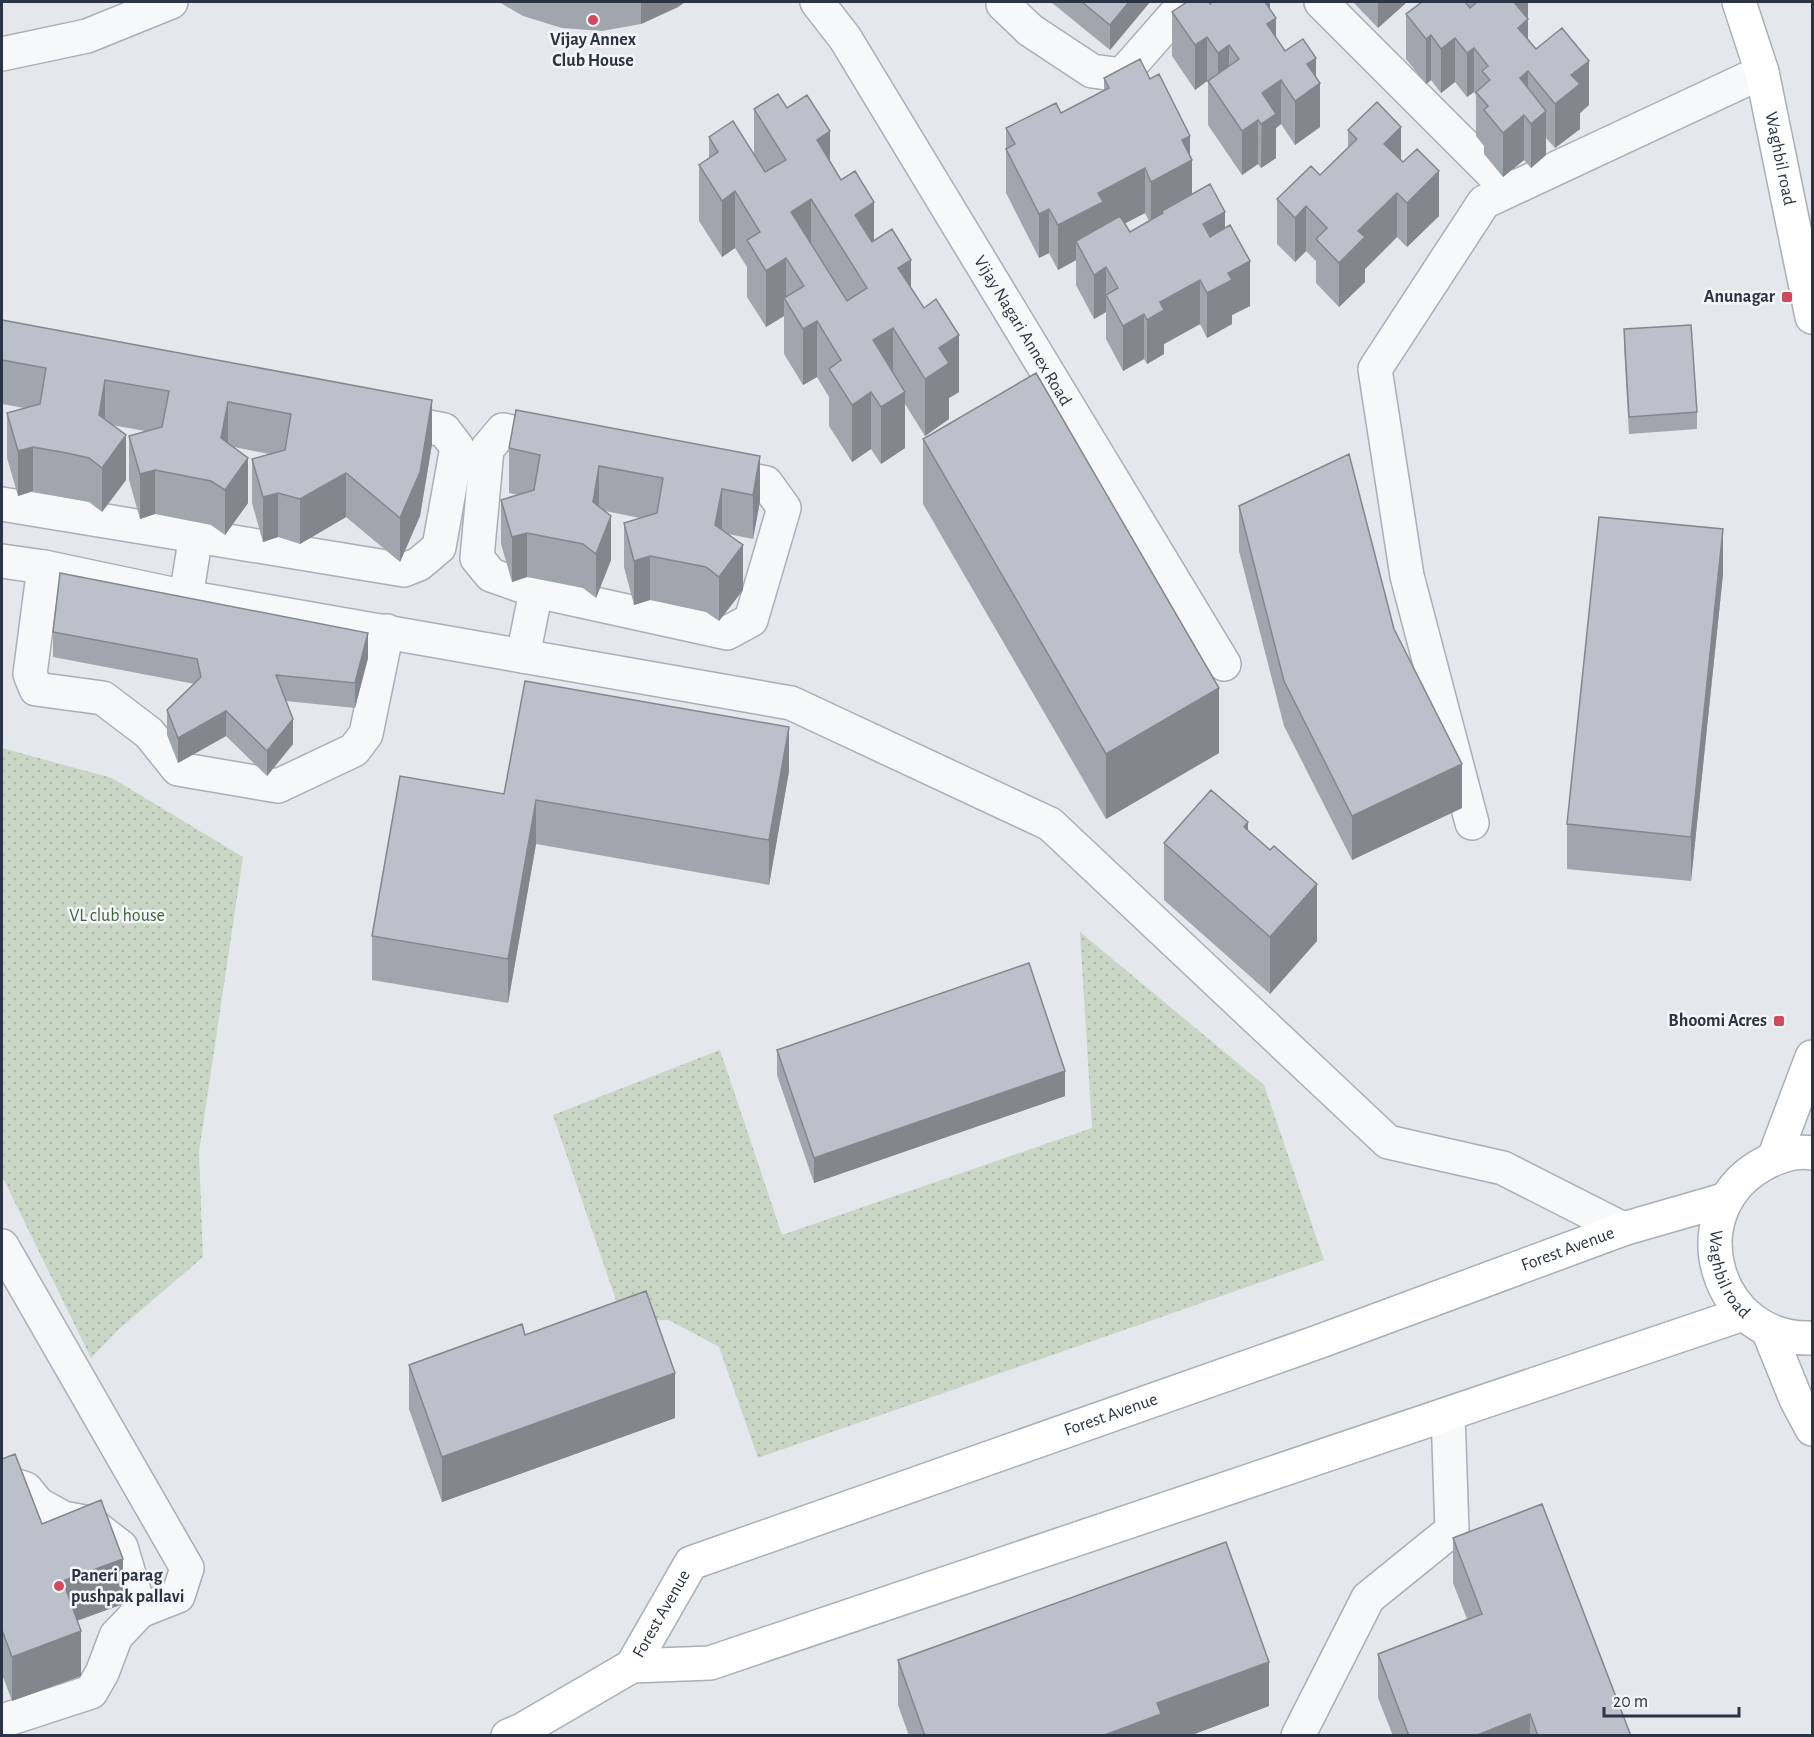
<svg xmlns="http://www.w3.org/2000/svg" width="1814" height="1737" viewBox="0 0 1814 1737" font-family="'Alegreya Sans',sans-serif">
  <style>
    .grass { fill: url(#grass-dots) }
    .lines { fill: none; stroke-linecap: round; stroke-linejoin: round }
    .street-casing { stroke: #a9aeb7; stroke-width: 36 }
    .secondary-casing { stroke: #a9aeb7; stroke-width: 36 }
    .street { stroke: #f7f8fa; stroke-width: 33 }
    .secondary { stroke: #fff; stroke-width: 33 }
    .wall { fill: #a1a5ae; fill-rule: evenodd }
    .shaded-wall { fill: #83868d }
    .building { fill: #bbc0ca; stroke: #83868d; stroke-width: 1.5; fill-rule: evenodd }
    .poi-dot { fill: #d1495b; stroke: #f4f6f9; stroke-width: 2 }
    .labels { text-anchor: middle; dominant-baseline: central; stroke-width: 5; stroke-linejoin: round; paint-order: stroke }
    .poi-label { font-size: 18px; font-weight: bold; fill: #2b3445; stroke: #f4f6f9; text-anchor: end }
    .street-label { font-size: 18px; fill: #2b3445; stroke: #f4f6f9 }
    .park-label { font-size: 18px; fill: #3f6138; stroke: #f4f6f9 }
  </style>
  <defs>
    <pattern id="grass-dots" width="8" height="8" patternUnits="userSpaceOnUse" patternTransform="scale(1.5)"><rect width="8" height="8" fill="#c9d6c5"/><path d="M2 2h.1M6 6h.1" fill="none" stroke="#adb8ab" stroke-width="1.8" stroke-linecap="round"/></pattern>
  </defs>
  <rect width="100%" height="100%" fill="#e4e7ec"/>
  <path class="grass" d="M 2,748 L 112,778 L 243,857 L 199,1152 L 203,1257 L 119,1329 L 91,1358 L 2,1176 Z
    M 1080,932 L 1264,1085 L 1324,1260 L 758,1458 L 719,1347 L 669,1320 L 623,1321 L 553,1115 L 720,1050 L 782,1235 L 1092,1128 Z"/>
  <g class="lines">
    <g class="street-casing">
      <g id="street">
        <path id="s1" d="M 817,2 L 845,38 L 1224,664"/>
        <path d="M 1003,2 L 1003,4 L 1030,30 L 1092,71 L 1122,75 L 1186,2"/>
        <path d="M 1321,2 L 1509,190"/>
        <path d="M 2,54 L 87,36 L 171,2"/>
        <path d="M 503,430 L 766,483 L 784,508 L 751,620 L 727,633 L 536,591 L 491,575 L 477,558 L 487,449 Z"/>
        <path d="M 2,504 L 404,570 L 419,564 L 439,547 L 457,447 L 444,430 L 387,419"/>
        <path d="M 2,561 L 44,567 L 186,597 L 791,703 L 1050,824 L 1388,1142 L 1503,1168 L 1623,1229"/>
        <path d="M 44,567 L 30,674 L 36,689 L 103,698 L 149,733 L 178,769 L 278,786 L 354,750 L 366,734 L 387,631"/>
        <path d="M 186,597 L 196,535"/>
        <path d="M 523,656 L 536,591"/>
        <path d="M 1472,823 L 1407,576 L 1375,369 L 1484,202 L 1762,72"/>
        <path d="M 2,1246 L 187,1568 L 178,1596 L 140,1611"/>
        <path d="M 2,1481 L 26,1489 L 38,1504 L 63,1518 L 90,1523 L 121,1547 L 140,1611 L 116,1636 L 102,1673 L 91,1692 L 2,1721"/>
        <path d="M 1298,1736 L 1368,1598 L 1452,1530 L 1448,1414"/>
      </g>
    </g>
    <g class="secondary-casing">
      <g id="secondary">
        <path id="s2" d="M 1739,2 L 1762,72 L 1812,317"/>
        <path id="s3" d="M 1812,1153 C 1795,1150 1775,1157 1760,1166 C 1678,1215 1716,1342 1812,1338"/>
        <path d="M 1774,1158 L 1812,1057"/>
        <path d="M 1768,1330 L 1796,1399 L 1812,1429"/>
        <path id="s4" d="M 632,1666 L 691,1563 L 1318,1342 L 1623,1229 L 1727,1199"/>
        <path d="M 508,1736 L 522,1730 L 632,1666 L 710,1663 L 1743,1314"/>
      </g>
    </g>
    <use href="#street" class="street"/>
    <use href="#secondary" class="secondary"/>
  </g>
  <path class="wall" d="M 499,2 L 685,2 L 678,7 L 641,24 L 602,31 L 562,28 L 523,16 Z
    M 1051,2 L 1150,2 L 1110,50 Z
    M 1270,2 L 1270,9 L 1276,38 L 1285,51 L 1316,77 L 1320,127 L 1295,145 L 1281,124 L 1276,128 L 1276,158 L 1261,168 L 1258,164 L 1242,175 L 1208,125 L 1208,83 L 1207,81 L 1195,90 L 1172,56 L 1172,12 L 1210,4 Z
    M 1353,2 L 1407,2 L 1378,28 Z
    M 1422,2 L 1528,2 L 1528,40 L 1536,49 L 1589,105 L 1580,113 L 1580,129 L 1555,148 L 1546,138 L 1546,155 L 1531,168 L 1524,160 L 1503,177 L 1484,154 L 1484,146 L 1476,136 L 1476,95 L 1474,92 L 1467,97 L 1455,82 L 1441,93 L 1431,80 L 1426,84 L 1406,59 L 1406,14 Z
    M 1104,78 L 1150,79 L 1190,156 L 1192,194 L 1225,228 L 1250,306 L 1232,315 L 1232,324 L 1207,338 L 1200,324 L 1164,344 L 1164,354 L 1147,364 L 1144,359 L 1123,371 L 1106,339 L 1106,312 L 1094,319 L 1076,285 L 1076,260 L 1058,270 L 1049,253 L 1039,258 L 1006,193 L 1006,128 L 1061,113 L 1104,90 ZM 1145,213 L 1149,221 L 1130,232 L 1125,223 Z
    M 787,108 L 830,161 L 874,241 L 911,289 L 959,392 L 949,398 L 949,419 L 925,436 L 905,404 L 905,448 L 881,464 L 871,449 L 852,462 L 829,426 L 829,397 L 817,377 L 803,385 L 784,354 L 784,316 L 766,327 L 747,297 L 747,267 L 735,248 L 722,257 L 699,221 L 699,165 L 709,158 L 709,137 L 754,154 L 754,109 Z
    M 1348,130 L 1401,161 L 1439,216 L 1407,247 L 1397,237 L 1365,269 L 1365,282 L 1339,307 L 1316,283 L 1316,261 L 1306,251 L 1295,262 L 1277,244 L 1277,199 L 1320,175 L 1348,148 Z
    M 2,320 L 432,444 L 420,516 L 400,562 L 346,517 L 300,544 L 278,537 L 263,542 L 252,503 L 252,459 L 269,454 L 234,447 L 248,503 L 225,535 L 211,525 L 155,514 L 140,519 L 129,480 L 129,436 L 145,431 L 112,425 L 126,480 L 102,512 L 89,502 L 67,498 L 33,491 L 18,496 L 7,458 L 7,413 L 24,408 L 2,404 Z
    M 1624,329 L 1697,412 L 1697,429 L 1629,434 L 1624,346 Z
    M 923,439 L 1219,753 L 1106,819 L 923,504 Z
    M 509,448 L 760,456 L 760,501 L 753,539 L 728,534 L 743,590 L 719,621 L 706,612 L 650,600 L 634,605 L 624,567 L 624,523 L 640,518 L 605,511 L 611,560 L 596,598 L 583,588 L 527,577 L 512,582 L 501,544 L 501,500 L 518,495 L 509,493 Z
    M 1239,506 L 1394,629 L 1462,808 L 1352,860 L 1284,726 L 1239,551 Z
    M 1723,574 L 1691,881 L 1567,869 L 1567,824 Z
    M 53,632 L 368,658 L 355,708 L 286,701 L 293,744 L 267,776 L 226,736 L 178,763 L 167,735 L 167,710 L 195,684 L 53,657 Z
    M 789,771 L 769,885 L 536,844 L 508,1003 L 372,980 L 372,936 L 504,794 Z
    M 1248,831 L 1317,941 L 1270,994 L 1164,900 L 1164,843 Z
    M 777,1050 L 1065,1096 L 814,1183 L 777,1075 Z
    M 525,1335 L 675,1418 L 442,1502 L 409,1409 L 409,1365 Z
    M 2,1459 L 42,1524 L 123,1604 L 77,1620 L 81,1676 L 12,1701 L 2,1674 Z
    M 1453,1538 L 1631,1736 L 1393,1736 L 1378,1698 L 1378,1654 L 1467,1619 L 1453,1583 Z
    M 898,1660 L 1269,1706 L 1189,1736 L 909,1736 L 898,1705 Z"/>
  <path class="shaded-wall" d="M 641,2 L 685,2 L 678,7 L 641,24 Z
    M 1129,2 L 1150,2 L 1110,50 L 1110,25 Z
    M 1265,2 L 1270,2 L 1270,23 L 1276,18 L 1276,63 L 1267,46 Z
    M 1378,2 L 1407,2 L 1378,28 Z
    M 1512,2 L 1528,2 L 1528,64 Z
    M 1431,35 L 1431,80 L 1426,84 L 1426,39 Z
    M 1207,37 L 1207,81 L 1195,90 L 1195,45 Z
    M 1455,38 L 1455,82 L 1441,93 L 1441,49 Z
    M 1229,45 L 1229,90 L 1218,95 L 1218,53 Z
    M 1474,48 L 1474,92 L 1467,97 L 1467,53 Z
    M 1316,58 L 1316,86 L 1320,83 L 1320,127 L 1295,145 L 1295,101 L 1307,64 Z
    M 1589,61 L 1589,105 L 1580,113 L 1580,129 L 1555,148 L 1555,104 L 1571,75 Z
    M 1528,71 L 1528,116 L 1524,115 L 1524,160 L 1503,177 L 1503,133 L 1520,78 Z
    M 1281,80 L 1281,124 L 1276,128 L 1276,158 L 1261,168 L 1262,93 Z
    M 1546,111 L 1546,155 L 1531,168 L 1531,124 Z
    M 1258,120 L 1258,164 L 1242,175 L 1242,131 Z
    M 1401,127 L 1401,171 L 1384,144 Z
    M 830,131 L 830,188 L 817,140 Z
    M 1190,136 L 1190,161 L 1192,160 L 1192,204 L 1162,211 L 1162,220 L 1151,226 L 1151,182 L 1182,140 Z
    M 1145,168 L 1145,213 L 1103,235 L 1076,241 L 1076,260 L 1058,270 L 1058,225 L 1098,193 Z
    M 1439,171 L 1439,216 L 1407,247 L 1407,203 Z
    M 735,191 L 735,248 L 722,257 L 722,201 Z
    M 1397,193 L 1397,237 L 1365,269 L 1365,282 L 1339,307 L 1339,263 L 1358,231 Z
    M 811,199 L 811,256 L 791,212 Z
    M 874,202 L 874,259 L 855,215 Z
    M 1306,206 L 1306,251 L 1295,262 L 1295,218 Z
    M 1049,209 L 1049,253 L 1039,258 L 1039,214 Z
    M 1225,212 L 1225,256 L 1203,269 L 1203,224 Z
    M 786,258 L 786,300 L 784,298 L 784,316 L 766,327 L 766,271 Z
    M 911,260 L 911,316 L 898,268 Z
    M 1250,261 L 1250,306 L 1232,315 L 1232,324 L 1207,338 L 1207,293 L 1228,273 Z
    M 1106,267 L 1106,312 L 1094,319 L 1094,275 Z
    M 1200,280 L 1200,324 L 1164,344 L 1164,354 L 1147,364 L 1147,320 L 1160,302 Z
    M 1144,314 L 1144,359 L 1123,371 L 1123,326 Z
    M 817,321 L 817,377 L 803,385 L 803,329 Z
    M 893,328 L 893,384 L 873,397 L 873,340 Z
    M 959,335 L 959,392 L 949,398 L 949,419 L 925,436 L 925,379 L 939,348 Z
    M 105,380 L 105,424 L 99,415 Z
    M 871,392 L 871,449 L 852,462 L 852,405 Z
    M 905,392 L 905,448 L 881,464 L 881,407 Z
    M 432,400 L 432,444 L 420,516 L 400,562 L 400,518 Z
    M 228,402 L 228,446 L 221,438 Z
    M 3,412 L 3,457 L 2,459 L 2,414 Z
    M 126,435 L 126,480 L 102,512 L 102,468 Z
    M 33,447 L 33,491 L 18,496 L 18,451 Z
    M 760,456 L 760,501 L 753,539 L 753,495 Z
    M 248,458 L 248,503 L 225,535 L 225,490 Z
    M 599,466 L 599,510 L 593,502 Z
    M 155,470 L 155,514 L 140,519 L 140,474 Z
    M 346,473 L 346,517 L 300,544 L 300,499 Z
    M 722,489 L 722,533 L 715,525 Z
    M 278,493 L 278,537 L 263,542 L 263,497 Z
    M 611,516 L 611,560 L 596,598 L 596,554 Z
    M 1723,529 L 1723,574 L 1691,881 L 1691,837 Z
    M 527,533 L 527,577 L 512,582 L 512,537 Z
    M 743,545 L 743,590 L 719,621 L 719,577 Z
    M 650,556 L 650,600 L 634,605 L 634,561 Z
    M 368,633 L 368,658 L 355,708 L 355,683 Z
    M 1219,688 L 1219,753 L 1106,819 L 1106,754 Z
    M 226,711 L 226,736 L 178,763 L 178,738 Z
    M 293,719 L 293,744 L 267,776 L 267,751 Z
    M 789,727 L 789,771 L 769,885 L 769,840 Z
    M 1462,764 L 1462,808 L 1352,860 L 1352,816 Z
    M 536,800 L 536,844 L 508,1003 L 508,959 Z
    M 1248,822 L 1248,879 L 1244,827 Z
    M 1317,884 L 1317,941 L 1270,994 L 1270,937 Z
    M 1065,1071 L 1065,1096 L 814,1183 L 814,1158 Z
    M 675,1373 L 675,1418 L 442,1502 L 442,1457 Z
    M 123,1559 L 123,1604 L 63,1626 L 63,1581 Z
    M 81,1631 L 81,1676 L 12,1701 L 12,1657 Z
    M 1269,1662 L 1269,1706 L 1189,1736 L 1102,1736 L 1157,1703 Z
    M 1530,1714 L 1530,1736 L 1475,1736 Z"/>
  <path class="building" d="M 1082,2 L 1129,2 L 1110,25 Z
    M 1187,2 L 1209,2 L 1210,4 L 1213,2 L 1267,2 L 1265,2 L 1276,18 L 1267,24 L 1285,51 L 1303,39 L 1316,58 L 1307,64 L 1320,83 L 1295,101 L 1281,80 L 1262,93 L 1276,114 L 1261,124 L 1258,120 L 1242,131 L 1208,81 L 1239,59 L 1229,45 L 1218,53 L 1207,37 L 1195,45 L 1172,12 Z
    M 1422,2 L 1465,2 L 1470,8 L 1476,3 L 1475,2 L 1514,2 L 1528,19 L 1518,28 L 1536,49 L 1562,28 L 1589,61 L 1571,75 L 1580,84 L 1555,104 L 1528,71 L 1520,78 L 1546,111 L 1531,124 L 1524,115 L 1503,133 L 1484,110 L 1488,106 L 1476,92 L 1490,80 L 1482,71 L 1488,66 L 1474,48 L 1467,53 L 1455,38 L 1441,49 L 1431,35 L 1426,39 L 1406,14 Z
    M 1140,59 L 1150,79 L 1159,74 L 1190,136 L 1182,140 L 1192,160 L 1151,182 L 1145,168 L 1098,193 L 1103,202 L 1058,225 L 1049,209 L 1039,214 L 1006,149 L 1015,144 L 1006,128 L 1056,103 L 1061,113 L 1109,88 L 1104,78 Z
    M 778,94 L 787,108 L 807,95 L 830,131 L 817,140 L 841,180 L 855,171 L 874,202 L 855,215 L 872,242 L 892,229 L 911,260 L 898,268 L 924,308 L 936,299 L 959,335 L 939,348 L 949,363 L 925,379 L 893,328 L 873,340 L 905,392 L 881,407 L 871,392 L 852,405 L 829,369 L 841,360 L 817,321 L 803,329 L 784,298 L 804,286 L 786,258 L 766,271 L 747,240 L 760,232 L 735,191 L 722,201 L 699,165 L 718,152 L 709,137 L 733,121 L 765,172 L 786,160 L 754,109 ZM 811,199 L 867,288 L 847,301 L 791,212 Z
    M 1377,102 L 1401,127 L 1384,144 L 1403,162 L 1417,149 L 1439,171 L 1407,203 L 1397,193 L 1358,231 L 1365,237 L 1339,263 L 1316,239 L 1327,228 L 1306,206 L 1295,218 L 1277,199 L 1311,166 L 1320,175 L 1357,139 L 1348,130 Z
    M 1210,184 L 1225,212 L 1203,224 L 1210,237 L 1230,225 L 1250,261 L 1228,273 L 1232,280 L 1207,293 L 1200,280 L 1160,302 L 1164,310 L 1147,320 L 1144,314 L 1123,326 L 1106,295 L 1118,288 L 1106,267 L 1094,275 L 1076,241 L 1120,216 L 1130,232 L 1163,213 L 1162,211 Z
    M 2,320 L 432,400 L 420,472 L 400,518 L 346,473 L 300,499 L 278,493 L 263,497 L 252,459 L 285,450 L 291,414 L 228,402 L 221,438 L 248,458 L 225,490 L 211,481 L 155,470 L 140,474 L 129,436 L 162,427 L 169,391 L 105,380 L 99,415 L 126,435 L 102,468 L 89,458 L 67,453 L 33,447 L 18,451 L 7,413 L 40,404 L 46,368 L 2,360 Z
    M 1691,325 L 1697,412 L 1629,417 L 1624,329 Z
    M 1036,373 L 1219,688 L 1106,754 L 923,439 Z
    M 516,410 L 760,456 L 753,495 L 722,489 L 715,525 L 743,545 L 719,577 L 706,567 L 650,556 L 634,561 L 624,523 L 657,513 L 663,478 L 599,466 L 593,502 L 611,516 L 596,554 L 583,544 L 527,533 L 512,537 L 501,500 L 534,490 L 540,455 L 509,448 Z
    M 1349,454 L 1394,629 L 1462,764 L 1352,816 L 1284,681 L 1239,506 Z
    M 1599,517 L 1723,529 L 1691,837 L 1567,824 Z
    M 60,573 L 368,633 L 355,683 L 276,675 L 293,719 L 267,751 L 226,711 L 178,738 L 167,710 L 201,677 L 197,659 L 53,632 Z
    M 525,681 L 789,727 L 769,840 L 536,800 L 508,959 L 372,936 L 400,776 L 504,794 Z
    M 1211,790 L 1248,822 L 1244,827 L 1270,850 L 1274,846 L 1317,884 L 1270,937 L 1164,843 Z
    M 1029,963 L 1065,1071 L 814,1158 L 777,1050 Z
    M 646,1291 L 675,1373 L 442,1457 L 409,1365 L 522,1324 L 525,1335 Z
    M 15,1454 L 42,1524 L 101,1500 L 123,1559 L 63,1581 L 81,1631 L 12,1657 L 2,1630 L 2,1459 Z
    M 1542,1504 L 1631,1736 L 1538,1736 L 1530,1714 L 1475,1736 L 1409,1736 L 1378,1654 L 1482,1614 L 1453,1538 Z
    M 1226,1542 L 1269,1662 L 1157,1703 L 1161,1714 L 1102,1736 L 925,1736 L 898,1660 Z"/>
  <g class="poi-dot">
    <circle cx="593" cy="20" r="6"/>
    <rect x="1781" y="291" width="12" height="12" rx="3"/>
    <rect x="1773" y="1015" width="12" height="12" rx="3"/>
    <circle cx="59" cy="1586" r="6"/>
  </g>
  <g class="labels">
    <g class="poi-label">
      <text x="593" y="40" text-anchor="middle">Vijay Annex<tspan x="593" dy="21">Club House</tspan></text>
      <text x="1775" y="297">Anunagar</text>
      <text x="1767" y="1021">Bhoomi Acres</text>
      <text x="71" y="1576" text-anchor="start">Paneri parag<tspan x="71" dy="21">pushpak pallavi</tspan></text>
    </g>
    <g class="street-label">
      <text stroke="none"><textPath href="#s2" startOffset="162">Waghbil road</textPath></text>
      <text stroke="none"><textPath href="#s1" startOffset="388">Vijay Nagari Annex Road</textPath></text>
      <text stroke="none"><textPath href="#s4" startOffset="1050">Forest Avenue</textPath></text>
      <text stroke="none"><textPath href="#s3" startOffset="182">Waghbil road</textPath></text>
      <text stroke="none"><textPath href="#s4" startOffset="564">Forest Avenue</textPath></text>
      <text stroke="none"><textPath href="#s4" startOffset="60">Forest Avenue</textPath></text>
    </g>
    <g class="park-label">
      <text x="117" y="916">VL club house</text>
    </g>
  </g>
  <rect width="1814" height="1737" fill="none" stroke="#2b3445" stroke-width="6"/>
  <path d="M1604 1707v9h135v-9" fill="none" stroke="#2b3445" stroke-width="3"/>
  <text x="1613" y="1707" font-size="18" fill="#2b3445" stroke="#f4f6f9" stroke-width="4.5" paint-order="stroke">20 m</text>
</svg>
